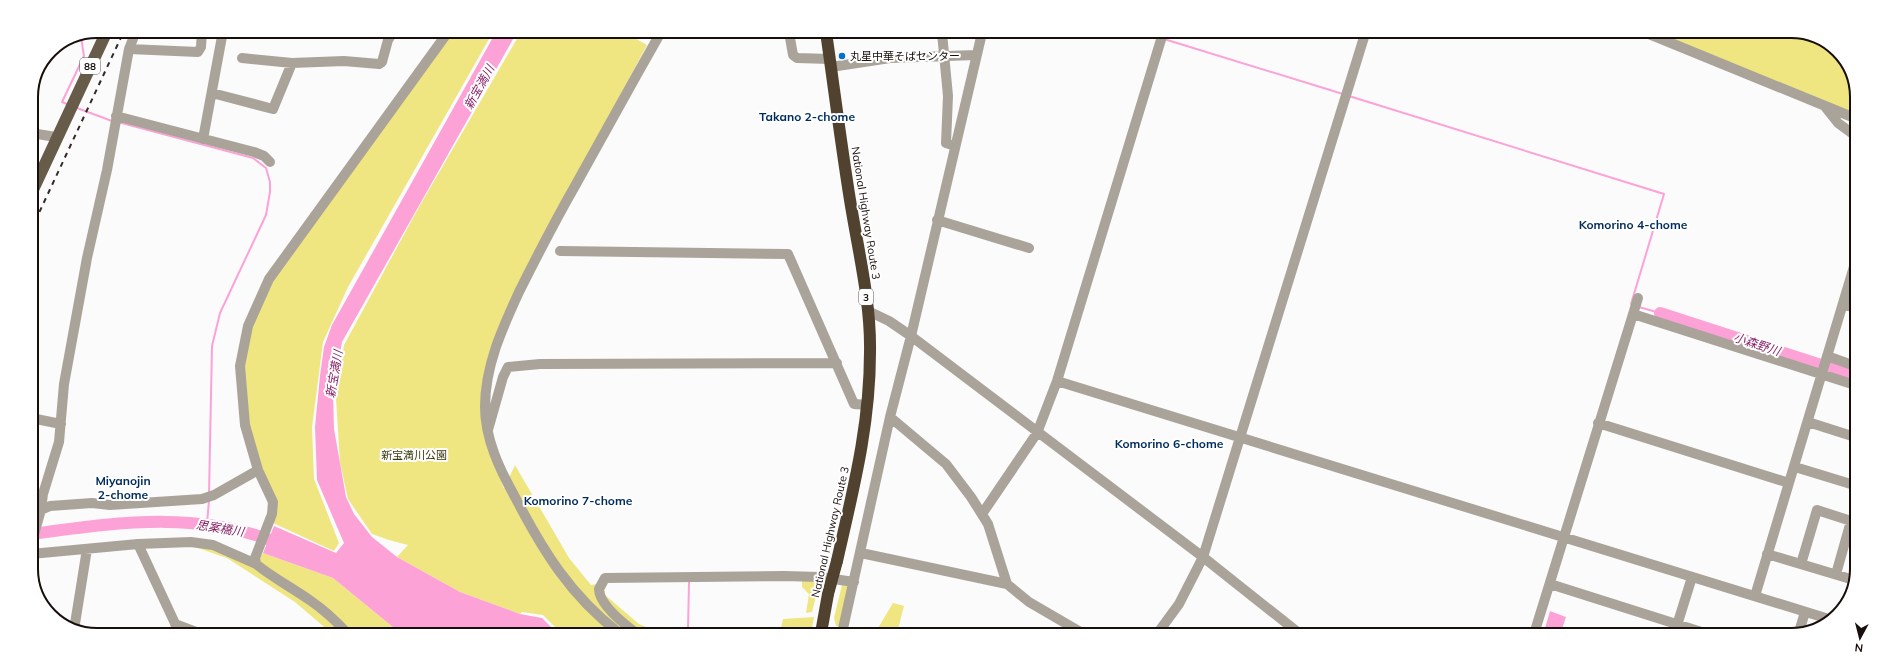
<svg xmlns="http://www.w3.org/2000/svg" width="1888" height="666" viewBox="0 0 1888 666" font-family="Mulish,'Noto Sans JP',sans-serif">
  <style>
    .green { fill: #efe581 }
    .water { fill: #fca2d7 }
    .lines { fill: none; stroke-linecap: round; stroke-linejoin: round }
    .stream { stroke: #fca2d7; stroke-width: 2 }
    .river { stroke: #fca2d7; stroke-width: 12 }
    .minor { stroke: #aaa399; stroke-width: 10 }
    .major { stroke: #675b4a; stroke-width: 12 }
    .highway { stroke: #50422f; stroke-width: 12 }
    .rail { stroke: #332a28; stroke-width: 2; stroke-dasharray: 5 5; stroke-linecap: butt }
    .highway-bridge { stroke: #50422f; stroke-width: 12 }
    .poi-dot { fill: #0070d7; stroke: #fff; stroke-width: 1.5 }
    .labels { text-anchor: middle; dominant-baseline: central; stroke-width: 4; stroke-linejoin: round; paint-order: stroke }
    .shield { fill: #fff; stroke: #5d5654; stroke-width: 1 }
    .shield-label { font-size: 10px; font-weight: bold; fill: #180e0b }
    .poi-label { font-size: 11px; fill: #180e0b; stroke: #fff; text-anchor: start }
    .street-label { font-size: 11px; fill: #180e0b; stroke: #fff }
    .park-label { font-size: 11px; fill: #3d380c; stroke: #fff }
    .water-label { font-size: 12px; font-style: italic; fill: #872166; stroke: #fff }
    .neighbourhood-label { font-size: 12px; font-weight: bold; fill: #002c5d; stroke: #fff }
    .rim { fill: none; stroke: #180e0b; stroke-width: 2 }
  </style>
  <rect width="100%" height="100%" fill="#fbfbfb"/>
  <path class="green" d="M 452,32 L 493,32 L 348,287 L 323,342 L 312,427 L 314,479 L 339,543 L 334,551 L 273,523 C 258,463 231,385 252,323 C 259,303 271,285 282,267 Z
    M 521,32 L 624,32 L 647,45 L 532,260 L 484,381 L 492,456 L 504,489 L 515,465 L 569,558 L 591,585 L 604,583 L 605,595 L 639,624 L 660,633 L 561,633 L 543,615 L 522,612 L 520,614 L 460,592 L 397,557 L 408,545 L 389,540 L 372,534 L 348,499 L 340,462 L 336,398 L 344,345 L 419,207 Z
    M 1655,34 L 1812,34 L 1843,57 L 1857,92 L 1857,114 Z
    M 192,546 L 260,558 L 263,553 L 333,578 L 399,632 L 330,632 L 295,602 L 227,558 Z
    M 802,580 L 820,580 L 812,612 L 806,613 L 809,594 L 802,587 Z
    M 842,585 L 850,587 L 841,626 L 836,626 L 834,618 Z
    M 893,603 L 904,606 L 897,633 L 875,633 Z
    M 814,617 L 811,633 L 780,633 L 783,619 Z"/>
  <path class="water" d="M 496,32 L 517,32 L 342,342 L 333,392 L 334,429 L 346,497 L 354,514 L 372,537 L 397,557 L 460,592 L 520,614 L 542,618 L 557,633 L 399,632 L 333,578 L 263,553 L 274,526 L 336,553 L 344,543 L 317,480 L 315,427 L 320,376 L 324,347 L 332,325 Z
    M 1550,611 L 1566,617 L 1560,635 L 1543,635 Z"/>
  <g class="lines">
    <path class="stream" d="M 1145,33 L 1158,37
      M 1164,39 L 1343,94
      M 1349,96 L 1664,194 L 1631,304 L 1633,305
      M 67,104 L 62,102 L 84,56 L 81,37
      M 77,108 L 112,121
      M 118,122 L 253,158 L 266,168 L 270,182 L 270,192 L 266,215 L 220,313 L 212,346 L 209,494
      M 1639,307 L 1660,313
      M 207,524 L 209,500
      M 689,582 L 688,629 L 691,633"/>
    <path class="river" d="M 1660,313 L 1855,376
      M 31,532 L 39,533 C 121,522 206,510 284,546"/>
    <path class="minor" d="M 789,32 L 793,55 L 797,58 L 830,59
      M 942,33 L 948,96 L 946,143 L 955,146
      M 420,34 L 421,32
      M 1649,34 L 1857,119
      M 129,49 L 198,52 L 201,47 L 202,31
      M 242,58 L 292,63 L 344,61 L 379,64 L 382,62 L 388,40 L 393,32
      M 831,67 L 890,58 L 976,55
      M 212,93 L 273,109 L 292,63
      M 1826,108 L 1838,123 L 1857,137
      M 116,116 L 254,152 L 264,156 L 270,162
      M 31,133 L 56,137
      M 203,139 L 223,31
      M 937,220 L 1029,248
      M 560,251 L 788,254 L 854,404 L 868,405
      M 1843,304 L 1855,308
      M 868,311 L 889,321 L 911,336 L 982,33
      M 1633,314 L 1855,385
      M 1827,356 L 1855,366
      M 1057,381 L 1832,620
      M 890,417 L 946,464 L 971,497 L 988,524 L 1007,584
      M 31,418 L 61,424
      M 1808,422 L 1855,437
      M 1598,423 L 1789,483
      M 488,430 L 503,377 L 508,367 L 540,364 L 837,363
      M 1795,467 L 1854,485
      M 31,511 L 41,510 L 50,506 L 92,503 L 110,505 L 202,499 L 214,495 L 258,470
      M 982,514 L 1037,433 L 1057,381 L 1163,33
      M 138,544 L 191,542 L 213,545 L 256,564
      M 31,545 L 41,510 L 43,494 L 59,442 L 64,384 L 87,258 L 107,170 L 129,49 L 136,31
      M 861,553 L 1007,584 L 1029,602 L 1084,634
      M 31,554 L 138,544 L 179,632
      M 1767,554 L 1854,580
      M 1801,564 L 1817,510 L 1851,521 L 1836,574
      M 1550,584 L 1711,635
      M 1755,596 L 1856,260
      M 175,624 L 196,632
      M 74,630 L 87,549
      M 346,632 C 335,620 324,610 311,601 C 293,588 273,578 256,564 L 255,558 L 272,514 L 273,502 L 258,470 L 245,425 L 240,366 L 248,326 L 269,279 L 448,32
      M 1799,632 L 1805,612
      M 619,633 C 570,595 543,551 515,497 C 500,470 485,439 485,407 C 485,366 502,329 519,292 C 537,256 555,221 575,186 C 604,134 632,83 661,32
      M 636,633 C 624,624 599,604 599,589 L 605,578 L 784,576 L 820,577 L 854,582
      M 842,633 L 890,417 L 911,336 L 1203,557 L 1300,634
      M 1157,634 L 1179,604 L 1203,557 L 1365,34
      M 1534,634 L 1638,298
      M 1674,635 L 1692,577"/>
    <path class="major" d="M 31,194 L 107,31"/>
    <path class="highway" d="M 826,32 C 834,88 841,144 850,200 C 858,250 871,302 870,352 C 870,426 853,490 837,561
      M 821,633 L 828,594"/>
    <path class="rail" d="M 31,230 L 124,31"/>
    <path class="highway-bridge" d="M 828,594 L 837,561"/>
  </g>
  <circle class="poi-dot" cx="842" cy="56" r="4"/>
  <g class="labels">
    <g class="shield">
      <rect x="80" y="58" width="20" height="16" rx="3"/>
      <rect x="859" y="289" width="14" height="16" rx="3"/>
    </g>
    <g class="shield-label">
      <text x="90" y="66">88</text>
      <text x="866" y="297">3</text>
    </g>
    <g class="poi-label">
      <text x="850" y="56">丸星中華そばセンター</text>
    </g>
    <g class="street-label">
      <text transform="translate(866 213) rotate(81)">National Highway Route 3</text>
      <text transform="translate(830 532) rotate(-77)">National Highway Route 3</text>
    </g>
    <g class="park-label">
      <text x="414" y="455">新宝満川公園</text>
    </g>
    <g class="water-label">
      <text transform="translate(479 87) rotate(-61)">新宝満川</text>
      <text transform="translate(1757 344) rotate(18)">小森野川</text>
      <text transform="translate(334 374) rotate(-80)">新宝満川</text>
      <text transform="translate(220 528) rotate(9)">思案橋川</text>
    </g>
    <g class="neighbourhood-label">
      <text x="807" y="116">Takano 2-chome</text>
      <text x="1633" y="224">Komorino 4-chome</text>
      <text x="1169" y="443">Komorino 6-chome</text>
      <text x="123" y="480">Miyanojin<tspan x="123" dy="14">2-chome</tspan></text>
      <text x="578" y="500">Komorino 7-chome</text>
    </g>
  </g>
  <path d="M0 0H1888V666H0ZM97 38H1791A59 59 0 0 1 1850 97V569A59 59 0 0 1 1791 628H97A59 59 0 0 1 38 569V97A59 59 0 0 1 97 38Z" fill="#fff" fill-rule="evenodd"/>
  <path class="rim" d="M97 38H1791A59 59 0 0 1 1850 97V569A59 59 0 0 1 1791 628H97A59 59 0 0 1 38 569V97A59 59 0 0 1 97 38Z"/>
  <g transform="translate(1860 638) rotate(187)" stroke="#ffffff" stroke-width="3" paint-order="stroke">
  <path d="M0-3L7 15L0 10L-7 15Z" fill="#180e0b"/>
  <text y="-6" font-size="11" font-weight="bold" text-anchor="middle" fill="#180e0b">N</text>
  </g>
</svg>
